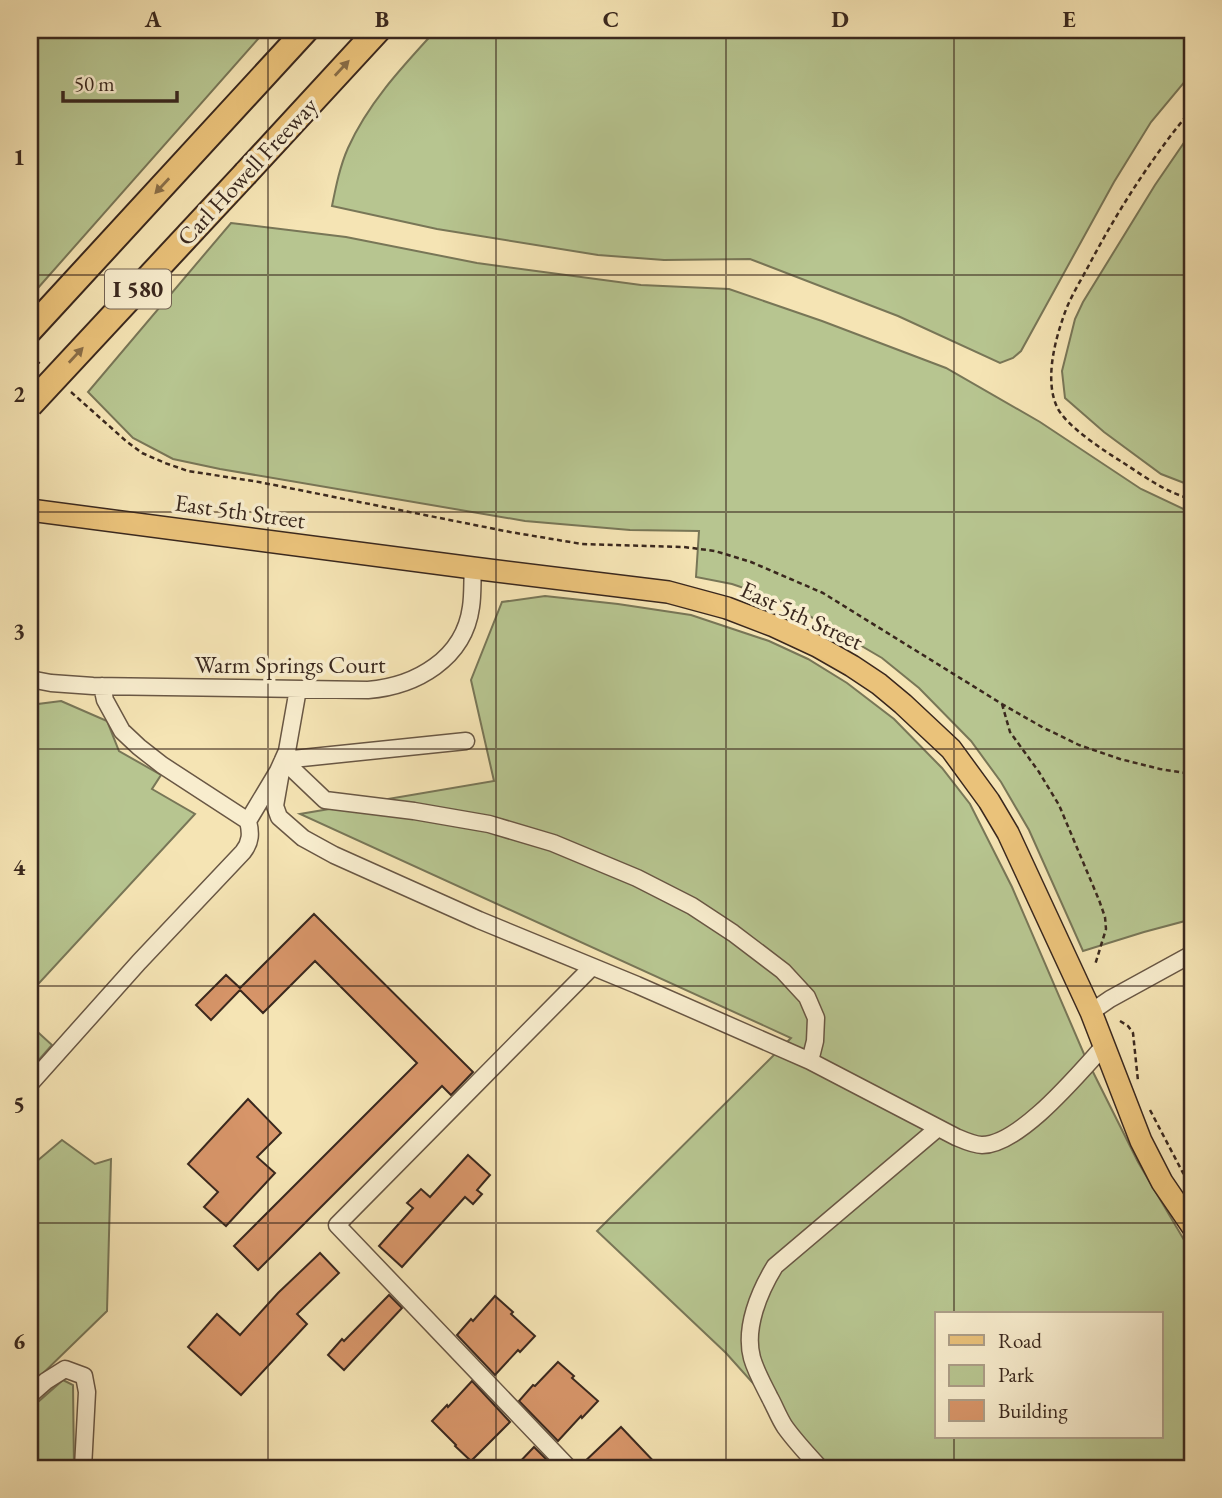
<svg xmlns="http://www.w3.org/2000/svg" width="1222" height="1498" viewBox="0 0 1222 1498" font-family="'EB Garamond',serif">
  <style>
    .green { fill: #b7c590; stroke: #787657; stroke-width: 2; fill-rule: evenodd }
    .building { fill: #d79569; stroke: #3a281e; stroke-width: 2 }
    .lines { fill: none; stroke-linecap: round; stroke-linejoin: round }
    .minor-casing { stroke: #695744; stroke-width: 19 }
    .major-casing { stroke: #3a281e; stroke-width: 24 }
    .highway-casing { stroke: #3a281e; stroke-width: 28 }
    .path { stroke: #3a281e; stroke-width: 2.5; stroke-dasharray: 5 3.5; stroke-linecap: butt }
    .minor { stroke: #f8edce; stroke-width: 16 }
    .major { stroke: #eac27a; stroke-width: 21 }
    .highway { stroke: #eac27a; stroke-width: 24 }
    .highway-bridge-casing { stroke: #3a281e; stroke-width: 28; stroke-linecap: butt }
    .highway-bridge { stroke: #eac27a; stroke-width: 24 }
    .oneway { fill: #896d47 }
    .grid { fill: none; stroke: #3a281e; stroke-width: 2; stroke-opacity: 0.55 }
    .labels { text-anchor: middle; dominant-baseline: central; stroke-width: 7; stroke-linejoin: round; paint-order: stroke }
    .shield { fill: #f8edce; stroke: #736353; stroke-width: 2 }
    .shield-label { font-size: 23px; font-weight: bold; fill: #3a281e }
    .street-label { font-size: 24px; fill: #3a281e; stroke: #f8edce }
    .neatline { fill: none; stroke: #3a281e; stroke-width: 2.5 }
    .grid-label { font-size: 23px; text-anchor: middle; font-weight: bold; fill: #3a281e }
  </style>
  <rect width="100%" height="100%" fill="#f5e4b4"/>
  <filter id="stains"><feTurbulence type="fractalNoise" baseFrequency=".00286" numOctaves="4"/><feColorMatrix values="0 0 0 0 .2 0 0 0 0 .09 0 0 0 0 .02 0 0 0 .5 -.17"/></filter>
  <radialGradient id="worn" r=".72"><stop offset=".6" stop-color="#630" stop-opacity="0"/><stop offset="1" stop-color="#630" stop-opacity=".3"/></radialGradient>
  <path class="green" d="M 30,30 L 266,30 L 30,297 Z
    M 436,30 L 1192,30 L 1192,73 L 1151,122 L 1114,182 L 1021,351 L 1013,358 L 1000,363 L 898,316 L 750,259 L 664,260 L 598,255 L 437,229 L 332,206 C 336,186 340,166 348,148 C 368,103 403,66 436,30 Z
    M 1192,131 L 1192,486 L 1161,474 L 1104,432 L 1065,398 L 1062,371 L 1075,319 L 1083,302 L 1155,185 Z
    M 231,223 L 346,237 L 477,263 L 641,285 L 729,289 L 822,321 L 946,368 L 1040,422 L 1141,489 L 1192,513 L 1192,914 L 1185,921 L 1144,932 L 1083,951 L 1029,830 L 1001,782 L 971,741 L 919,688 L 882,658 L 817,620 L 776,599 L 732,584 L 696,577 L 699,531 L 630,530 L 525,521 L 220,469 L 173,459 L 133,438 L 88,392 Z
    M 545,596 L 618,604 L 691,615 L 769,641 L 808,659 L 847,683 L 894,719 L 942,768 L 970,804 L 1012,887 L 1084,1054 L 1138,1162 L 1187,1245 L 1192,1251 L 1192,1468 L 829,1468 L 726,1353 L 597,1231 L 791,1038 L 300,814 L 494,781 L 471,680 L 502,602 ZM 937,1314 L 1161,1314 L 1161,1437 L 937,1437 Z
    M 61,701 L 107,721 L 119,751 L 161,775 L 152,789 L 195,814 L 30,993 L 30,717 L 38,704 Z
    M 30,1025 L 52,1045 L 30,1070 Z
    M 62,1140 L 95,1164 L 111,1159 L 107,1311 L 30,1386 L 30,1167 Z
    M 63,1380 L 73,1385 L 74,1468 L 30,1468 L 30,1409 Z"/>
  <path class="building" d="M 314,914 L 473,1072 L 451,1095 L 442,1086 L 258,1270 L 234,1246 L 417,1063 L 315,961 L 263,1013 L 240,990 L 211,1020 L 196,1005 L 226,975 L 240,988 Z
    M 248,1099 L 281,1133 L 257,1157 L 275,1173 L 226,1226 L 204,1207 L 218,1192 L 188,1164 Z
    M 468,1155 L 490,1175 L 477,1190 L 482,1194 L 473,1204 L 465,1197 L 402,1267 L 379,1246 L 413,1208 L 407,1203 L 421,1189 L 430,1197 Z
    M 320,1253 L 339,1273 L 297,1314 L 307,1324 L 241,1395 L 188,1347 L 217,1314 L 240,1335 L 278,1293 Z
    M 389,1295 L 402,1308 L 344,1370 L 328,1355 L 342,1339 L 344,1341 Z
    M 495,1296 L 513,1312 L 511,1314 L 535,1336 L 520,1352 L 518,1350 L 495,1375 L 457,1335 L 471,1319 L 473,1321 Z
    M 558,1362 L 574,1376 L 572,1378 L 598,1401 L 582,1418 L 581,1416 L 558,1441 L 519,1401 L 533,1385 L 535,1386 Z
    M 472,1381 L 510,1422 L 471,1461 L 455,1446 L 456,1445 L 432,1421 L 447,1405 L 448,1407 Z
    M 621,1427 L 660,1468 L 579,1468 L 579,1467 Z
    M 534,1447 L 549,1462 L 543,1468 L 514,1468 Z"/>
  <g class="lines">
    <g class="minor-casing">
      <path id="minor" d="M 30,679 L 51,683 L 93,686 L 368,690 C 416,686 464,659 471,607 C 473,594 472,581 473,568
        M 283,760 L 275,806 L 279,817 L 303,838 L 334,855 L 479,920 L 637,985 L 810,1061 L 956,1137 C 963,1140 974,1145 982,1145 C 1020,1145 1079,1073 1104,1046
        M 283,760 L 325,800 L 414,811 L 489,824 L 553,843 L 637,878 L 692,906 L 733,933 L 783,971 L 807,997 L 816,1018 L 815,1041 L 810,1061
        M 283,760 L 466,741
        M 248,821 L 278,771 L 287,751 L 298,689
        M 1091,1012 L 1110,999 L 1192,954
        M 30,1084 L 139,962 L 243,852 C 251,842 251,833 248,821 L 162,765 L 139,747 L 122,731 L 105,700 L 102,686
        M 30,1395 L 46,1381 L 65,1369 L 84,1376 L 87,1392 L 83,1468
        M 569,1468 L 337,1225 L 592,967
        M 820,1468 C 808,1455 795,1441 785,1427 C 779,1418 775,1407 770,1398 C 764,1386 756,1372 752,1358 C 744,1328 759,1292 775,1266 L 938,1128"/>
    </g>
    <g class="major-casing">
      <path id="major" d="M 30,510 L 473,568 L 668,592 L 727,608 L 774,626 L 817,646 L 852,666 L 879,684 L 903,704 L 951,749 L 989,801 L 1008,833 L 1091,1012 L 1141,1141 L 1162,1182 L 1192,1226"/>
    </g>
    <g class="highway-casing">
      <path id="highway" d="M 246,173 L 378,30
        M 30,330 L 306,30"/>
    </g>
    <path class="path" d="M 1192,109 C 1152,157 1118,210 1089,265 C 1080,282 1069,299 1063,318 C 1054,344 1045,381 1057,407 C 1066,426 1103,450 1122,462 C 1144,476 1166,493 1192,499
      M 30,354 L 40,364
      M 71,392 L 126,441 L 142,453 L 165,463 L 188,471 L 259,482 L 510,532 L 582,544 L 684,547 L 715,551 L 751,562 L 823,593 L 1002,704 L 1042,727 L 1079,745 L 1120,759 L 1160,769 L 1192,774
      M 1002,704 L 1010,732 L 1039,772 L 1059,805 L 1099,900 L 1105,917 L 1106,929 L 1095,965
      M 1120,1021 L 1128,1026 L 1133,1033 L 1138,1081
      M 1150,1110 L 1183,1173 L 1192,1184"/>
    <use href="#minor" class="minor"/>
    <use href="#major" class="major"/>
    <use href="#highway" class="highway"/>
    <g class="highway-bridge-casing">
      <path id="highway-bridge" d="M 30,405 L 246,173"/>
    </g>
    <use href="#highway-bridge" class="highway-bridge"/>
  </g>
  <defs><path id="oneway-solid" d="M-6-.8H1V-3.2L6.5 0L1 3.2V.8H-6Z" transform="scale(1.75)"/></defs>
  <g class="oneway">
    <use href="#oneway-solid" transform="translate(342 68) rotate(-47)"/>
    <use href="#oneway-solid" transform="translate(162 186) rotate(133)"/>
    <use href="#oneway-solid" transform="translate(76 355) rotate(-47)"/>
  </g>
  <path class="grid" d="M 268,30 L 268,1468M 496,30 L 496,1468M 726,30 L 726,1468M 954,30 L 954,1314M 30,275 L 1192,275M 30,512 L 1192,512M 30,749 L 1192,749M 30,986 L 1192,986M 30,1223 L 1192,1223M 954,1437 L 954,1468"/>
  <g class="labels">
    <rect class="shield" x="105" y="269.5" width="66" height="39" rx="5"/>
    <g class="shield-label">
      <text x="138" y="289">I 580</text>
    </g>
    <g class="street-label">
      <text transform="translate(247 171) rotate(-47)">Carl Howell Freeway</text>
      <text transform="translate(240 511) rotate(8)">East 5th Street</text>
      <text transform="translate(802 615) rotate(25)">East 5th Street</text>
      <text x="290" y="664">Warm Springs Court</text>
    </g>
  </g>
  <rect width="1222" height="1498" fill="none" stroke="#f5e4b4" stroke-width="77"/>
  <rect x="935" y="1312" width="228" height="126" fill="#f8edce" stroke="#ac9e88" stroke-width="2"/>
  <rect x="949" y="1335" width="35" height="10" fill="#eac27a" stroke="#ac9e88" stroke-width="2"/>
  <text x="998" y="1348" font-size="21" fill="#3a281e">Road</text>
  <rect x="949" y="1365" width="35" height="21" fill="#b7c590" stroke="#ac9e88" stroke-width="2"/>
  <text x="998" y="1382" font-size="21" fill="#3a281e">Park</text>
  <rect x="949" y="1400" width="35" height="21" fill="#d79569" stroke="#ac9e88" stroke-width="2"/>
  <text x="998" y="1418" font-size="21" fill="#3a281e">Building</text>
  <path d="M63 91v10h114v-10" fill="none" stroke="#3a281e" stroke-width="3.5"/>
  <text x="74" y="91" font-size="21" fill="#3a281e" stroke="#f8edce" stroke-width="5" paint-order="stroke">50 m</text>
  <rect x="38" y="38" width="1146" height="1422" class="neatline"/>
  <g class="grid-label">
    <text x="153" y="27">A</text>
    <text x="382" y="27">B</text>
    <text x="611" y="27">C</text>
    <text x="840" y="27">D</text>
    <text x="1069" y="27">E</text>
    <text x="19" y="165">1</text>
    <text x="19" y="402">2</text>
    <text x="19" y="639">3</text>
    <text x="19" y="875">4</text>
    <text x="19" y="1112">5</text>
    <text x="19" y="1349">6</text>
  </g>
  <rect width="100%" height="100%" filter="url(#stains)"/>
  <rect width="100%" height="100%" fill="url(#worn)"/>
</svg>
